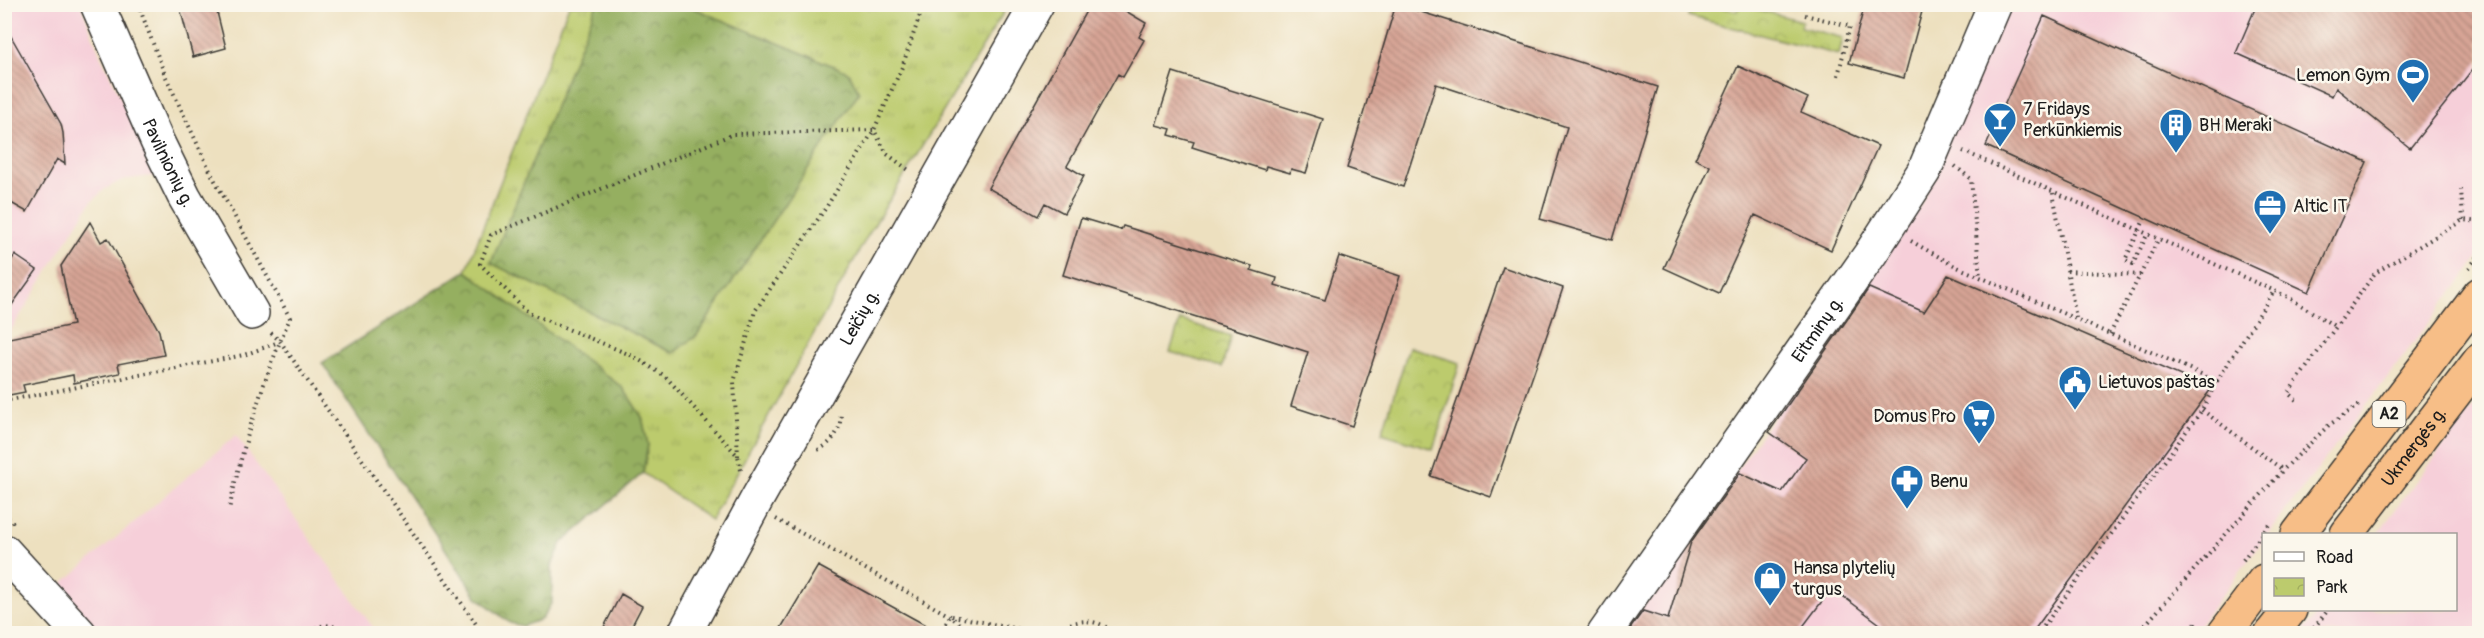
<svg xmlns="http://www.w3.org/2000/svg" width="2484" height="638" viewBox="0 0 2484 638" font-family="Pangolin,sans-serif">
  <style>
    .built { fill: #f6cfd9 }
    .grass { fill: url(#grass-tufts); stroke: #6c7444; stroke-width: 1.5 }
    .forest { fill: url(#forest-crowns); stroke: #58663e; stroke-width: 1.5 }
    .park { fill: url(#park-crowns); stroke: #6c7444; stroke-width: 1.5 }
    .building { fill: url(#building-back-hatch) }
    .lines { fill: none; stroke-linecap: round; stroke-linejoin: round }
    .minor-casing { stroke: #3b3934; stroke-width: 36 }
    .highway-casing { stroke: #3b3934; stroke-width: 36 }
    .path { stroke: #3b3934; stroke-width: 4; stroke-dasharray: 1.5 4.5; stroke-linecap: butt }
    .minor { stroke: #fff; stroke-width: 33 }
    .highway { stroke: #f7be87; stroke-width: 33 }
    .path-bridge { stroke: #3b3934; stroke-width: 4; stroke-dasharray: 1.5 4.5; stroke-linecap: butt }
    .labels { text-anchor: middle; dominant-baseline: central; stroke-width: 5; stroke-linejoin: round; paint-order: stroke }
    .shield { fill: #fbf7ec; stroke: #5f5e5a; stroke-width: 1.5 }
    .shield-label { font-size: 16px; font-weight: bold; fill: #1c1c1c }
    .poi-label { font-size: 18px; fill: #1c1c1c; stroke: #fbf7ec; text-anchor: start }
    .street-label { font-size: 18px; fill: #1c1c1c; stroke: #fbf7ec }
  </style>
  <defs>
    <pattern id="grass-tufts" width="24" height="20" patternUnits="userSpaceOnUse" patternTransform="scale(1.5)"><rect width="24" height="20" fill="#bccb6d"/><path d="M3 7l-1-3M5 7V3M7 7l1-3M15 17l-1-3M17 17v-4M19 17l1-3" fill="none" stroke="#a1ae5e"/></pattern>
    <pattern id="forest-crowns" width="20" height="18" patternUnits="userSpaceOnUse" patternTransform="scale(1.5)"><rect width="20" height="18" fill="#95af60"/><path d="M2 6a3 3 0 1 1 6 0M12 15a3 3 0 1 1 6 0" fill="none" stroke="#798e4e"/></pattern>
    <pattern id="park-crowns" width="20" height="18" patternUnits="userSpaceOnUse" patternTransform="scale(1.5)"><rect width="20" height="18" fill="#bccb6d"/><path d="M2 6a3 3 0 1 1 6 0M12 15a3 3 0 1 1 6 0" fill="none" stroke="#a1ae5e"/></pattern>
    <pattern id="building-back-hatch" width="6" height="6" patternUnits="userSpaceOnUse" patternTransform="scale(1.5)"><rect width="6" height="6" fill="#d7a495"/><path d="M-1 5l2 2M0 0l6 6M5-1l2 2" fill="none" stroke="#ae8579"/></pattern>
  </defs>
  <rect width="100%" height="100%" fill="#fbf7ec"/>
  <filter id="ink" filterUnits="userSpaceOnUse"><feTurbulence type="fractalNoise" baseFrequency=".0167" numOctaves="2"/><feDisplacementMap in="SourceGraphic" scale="12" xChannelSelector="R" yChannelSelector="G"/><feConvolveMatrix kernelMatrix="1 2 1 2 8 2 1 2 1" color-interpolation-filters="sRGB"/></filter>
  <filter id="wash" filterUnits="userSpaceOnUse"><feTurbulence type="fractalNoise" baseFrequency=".008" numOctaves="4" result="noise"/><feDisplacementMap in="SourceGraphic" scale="24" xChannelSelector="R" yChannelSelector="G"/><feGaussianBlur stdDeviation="1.35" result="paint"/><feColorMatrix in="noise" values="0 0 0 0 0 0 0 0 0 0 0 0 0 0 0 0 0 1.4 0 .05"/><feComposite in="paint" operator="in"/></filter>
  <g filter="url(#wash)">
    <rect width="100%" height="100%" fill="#ede0bf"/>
    <path class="built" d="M 5,5 L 81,5 L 100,55 L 159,175 L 122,180 L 105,189 L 91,202 L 8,335 L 5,336 Z
      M 2005,5 L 2479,5 L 2479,257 L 2268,534 L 2264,534 L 2263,541 L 2193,633 L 1623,634 L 1922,204 Z
      M 2479,399 L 2479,633 L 2302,633 L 2320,610 L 2456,610 L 2456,534 L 2377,534 Z
      M 236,435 L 377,633 L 95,633 L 56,589 Z"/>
    <path class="grass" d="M 569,5 L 597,5 L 491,263 L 673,353 L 697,335 L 859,92 L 848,72 L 686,5 L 1008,5 L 867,237 L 711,520 L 643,473 L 648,445 L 642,417 L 623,388 L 466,271 Z"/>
    <path class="forest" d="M 597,4 L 686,5 L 848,72 L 859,92 L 697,335 L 673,353 L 491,263 Z
      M 466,271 L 623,388 L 642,417 L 648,445 L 643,473 L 562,543 L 552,565 L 552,602 L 542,619 L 523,626 L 510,623 L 477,597 L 322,363 Z"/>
    <path class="park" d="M 1691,5 L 1710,5 L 1737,11 L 1740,5 L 1802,21 L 1801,27 L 1843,38 L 1839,55 L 1688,16 Z
      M 1180,320 L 1231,336 L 1222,367 L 1170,352 Z
      M 1409,347 L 1460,363 L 1433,449 L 1382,433 Z"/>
    <g id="blocks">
      <path class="building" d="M 179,4 L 215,4 L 226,48 L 193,57 Z
        M 1090,4 L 1114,4 L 1146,23 L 1139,37 L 1144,40 L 1123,77 L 1118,74 L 1067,166 L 1084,176 L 1064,213 L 1045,203 L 1038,216 L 988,188 Z
        M 1396,4 L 1658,87 L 1612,240 L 1540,219 L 1567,127 L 1436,84 L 1403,187 L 1347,168 Z
        M 1865,4 L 1924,4 L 1904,78 L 1849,63 Z
        M 2257,4 L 2403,4 L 2409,9 L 2413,4 L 2480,4 L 2480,60 L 2410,148 L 2336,88 L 2332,96 L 2236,53 Z
        M 2044,16 L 2367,162 L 2309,292 L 1986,146 Z
        M 4,24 L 61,124 L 63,133 L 65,164 L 57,159 L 27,212 L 4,199 Z
        M 1738,66 L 1808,98 L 1801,112 L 1878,146 L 1831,250 L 1755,215 L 1719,293 L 1664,268 L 1710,166 L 1695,159 Z
        M 1173,72 L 1323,119 L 1306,173 L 1291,169 L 1290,173 L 1266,166 L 1265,170 L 1192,147 L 1194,142 L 1169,135 L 1171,129 L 1156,125 Z
        M 1081,218 L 1121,230 L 1123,226 L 1252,266 L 1251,270 L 1277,278 L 1275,285 L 1325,300 L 1339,256 L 1400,276 L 1352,426 L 1291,406 L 1308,352 L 1063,275 Z
        M 90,222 L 101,242 L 108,238 L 159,331 L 164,355 L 118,364 L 120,373 L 74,383 L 73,375 L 23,385 L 25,392 L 4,396 L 4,339 L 73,325 L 61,266 Z
        M 15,255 L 37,270 L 4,316 L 4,270 Z
        M 1503,267 L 1563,288 L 1491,497 L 1431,476 Z
        M 1948,275 L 2211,389 L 2032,633 L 1892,633 L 1832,588 L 1798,633 L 1627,633 L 1643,611 L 1668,619 L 1691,542 L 1740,473 L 1782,492 L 1806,458 L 1769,432 L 1869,288 L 1924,312 Z
        M 818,566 L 940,633 L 778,633 Z
        M 621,594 L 642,606 L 628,633 L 601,633 Z"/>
    </g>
  </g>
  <g filter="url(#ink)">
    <use href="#blocks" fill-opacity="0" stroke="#3b3934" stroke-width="1.5"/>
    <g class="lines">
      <g class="minor-casing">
        <g id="minor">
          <path id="s1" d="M 97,4 L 157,141 L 184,196 L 252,313"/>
          <path d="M 4,551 L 80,634"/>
          <path id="s2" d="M 684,634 L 757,499 L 1037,4"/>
          <path id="s3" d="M 1604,634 L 1871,253 L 1924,171 L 1995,4"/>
        </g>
      </g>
      <g class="highway-casing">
        <g id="highway">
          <path d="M 2298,534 L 2480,294"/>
          <path id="s4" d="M 2347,534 L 2480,360"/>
          <path d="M 2224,634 L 2264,581"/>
          <path d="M 2271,634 L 2290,610"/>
        </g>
      </g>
      <path class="path" d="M 138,4 L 165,75 L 212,175 L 290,318 C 263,380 243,444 229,510
        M 1609,6 L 1610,4
        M 1805,15 L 1850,26 L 1837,80
        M 1963,151 L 2288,297 L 2336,327
        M 1955,166 L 1971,179 L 1980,277
        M 2461,189 L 2463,220
        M 2053,193 L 2076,318
        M 1911,241 L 1955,266 L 2217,381 L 2202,410 L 2038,634
        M 2469,268 L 2480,254
        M 2067,271 L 2140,275
        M 271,333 L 280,341 L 483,634
        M 2110,334 L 2158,240
        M 2217,381 L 2274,291
        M 2296,400 L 2288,393 L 2375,273 L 2463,220 L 2480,222
        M 4,401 L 244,355 L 279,342
        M 2202,410 L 2283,470
        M 818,450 C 834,442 841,430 841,411
        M 738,456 L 734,382 L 755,311 L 827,206 L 874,130 L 902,67 L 924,4
        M 741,470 L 738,456 L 665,376 L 633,356 L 529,313 L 480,264 L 491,235 L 733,134 L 874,130 L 887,154 L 910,171
        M 4,513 L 14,524
        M 776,519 L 950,616 L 972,634
        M 2243,560 L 2271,522
        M 952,616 C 977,620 1012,630 1036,630 C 1071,630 1082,608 1117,634
        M 2314,628 L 2328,610
        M 298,633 L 325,625 L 380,634
        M 940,634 L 950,616
        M 2137,634 L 2283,470 L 2329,425 L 2359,405
        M 2188,634 L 2197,621"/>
      <use href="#minor" class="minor"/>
      <use href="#highway" class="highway"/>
      <path class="path-bridge" d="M 2145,218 L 2125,260 L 2133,264 L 2147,235"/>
    </g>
  </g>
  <defs>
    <g id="stadium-pin" transform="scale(1.725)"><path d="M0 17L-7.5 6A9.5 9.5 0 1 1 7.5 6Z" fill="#1f6fb2" stroke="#fbf7ec"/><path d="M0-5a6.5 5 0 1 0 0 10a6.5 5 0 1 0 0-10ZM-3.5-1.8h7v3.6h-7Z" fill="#fff"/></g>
    <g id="bar-pin" transform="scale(1.725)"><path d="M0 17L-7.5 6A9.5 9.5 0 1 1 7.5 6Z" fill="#1f6fb2" stroke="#fbf7ec"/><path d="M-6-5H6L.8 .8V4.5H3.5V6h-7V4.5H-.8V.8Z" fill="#fff"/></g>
    <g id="building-pin" transform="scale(1.725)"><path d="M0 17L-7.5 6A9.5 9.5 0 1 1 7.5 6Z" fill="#1f6fb2" stroke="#fbf7ec"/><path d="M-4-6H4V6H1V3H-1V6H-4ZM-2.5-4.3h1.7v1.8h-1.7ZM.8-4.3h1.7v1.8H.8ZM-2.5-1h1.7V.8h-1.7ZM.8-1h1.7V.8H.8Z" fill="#fff"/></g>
    <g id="office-pin" transform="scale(1.725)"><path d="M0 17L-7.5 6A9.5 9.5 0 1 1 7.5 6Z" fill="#1f6fb2" stroke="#fbf7ec"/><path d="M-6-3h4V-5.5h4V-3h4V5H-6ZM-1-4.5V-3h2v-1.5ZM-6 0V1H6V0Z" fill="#fff"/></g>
    <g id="civic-pin" transform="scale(1.725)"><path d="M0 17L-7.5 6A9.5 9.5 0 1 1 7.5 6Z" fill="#1f6fb2" stroke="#fbf7ec"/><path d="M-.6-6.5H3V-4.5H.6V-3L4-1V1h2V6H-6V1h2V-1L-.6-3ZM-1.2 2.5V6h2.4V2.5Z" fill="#fff"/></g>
    <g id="supermarket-pin" transform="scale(1.725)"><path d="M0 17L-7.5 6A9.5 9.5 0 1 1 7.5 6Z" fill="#1f6fb2" stroke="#fbf7ec"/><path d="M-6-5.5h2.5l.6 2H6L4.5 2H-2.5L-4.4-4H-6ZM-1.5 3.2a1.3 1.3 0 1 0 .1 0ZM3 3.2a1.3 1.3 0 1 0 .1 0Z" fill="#fff"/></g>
    <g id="pharmacy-pin" transform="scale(1.725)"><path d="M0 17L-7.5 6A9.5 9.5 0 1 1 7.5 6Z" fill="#1f6fb2" stroke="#fbf7ec"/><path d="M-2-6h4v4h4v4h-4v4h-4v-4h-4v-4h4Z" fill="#fff"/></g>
    <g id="shop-pin" transform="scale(1.725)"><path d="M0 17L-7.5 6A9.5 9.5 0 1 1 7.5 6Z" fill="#1f6fb2" stroke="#fbf7ec"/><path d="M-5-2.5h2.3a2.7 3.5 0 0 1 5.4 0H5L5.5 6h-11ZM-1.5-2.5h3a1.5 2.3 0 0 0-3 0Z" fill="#fff"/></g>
  </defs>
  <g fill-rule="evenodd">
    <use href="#stadium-pin" x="2413" y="75"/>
    <use href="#bar-pin" x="2000" y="119"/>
    <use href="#building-pin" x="2176" y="125"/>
    <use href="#office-pin" x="2270" y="206"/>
    <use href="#civic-pin" x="2075" y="382"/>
    <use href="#supermarket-pin" x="1979" y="416"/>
    <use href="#pharmacy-pin" x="1907" y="481"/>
    <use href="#shop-pin" x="1770" y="578"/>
  </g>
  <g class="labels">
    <rect class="shield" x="2372.5" y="401" width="33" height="26" rx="4.5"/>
    <g class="shield-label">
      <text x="2389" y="414">A2</text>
    </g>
    <g class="poi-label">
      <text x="2390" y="75" text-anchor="end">Lemon Gym</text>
      <text x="2023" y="109">7 Fridays<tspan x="2023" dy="21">Perkūnkiemis</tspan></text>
      <text x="2199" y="125">BH Meraki</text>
      <text x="2293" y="206">Altic IT</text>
      <text x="2098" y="382">Lietuvos paštas</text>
      <text x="1956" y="416" text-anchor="end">Domus Pro</text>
      <text x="1930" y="481">Benu</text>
      <text x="1793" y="568">Hansa plytelių<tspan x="1793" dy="21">turgus</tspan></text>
    </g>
    <g class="street-label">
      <text stroke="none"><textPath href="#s1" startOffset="174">Pavilnionių g.</textPath></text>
      <text stroke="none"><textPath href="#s2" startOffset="362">Leičių g.</textPath></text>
      <text stroke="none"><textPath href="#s3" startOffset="372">Eitminų g.</textPath></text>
      <text stroke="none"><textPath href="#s4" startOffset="110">Ukmergės g.</textPath></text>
    </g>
  </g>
  <rect width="2484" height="638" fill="none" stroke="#fbf7ec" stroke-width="24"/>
  <rect x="2262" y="533" width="195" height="78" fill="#fbf7ec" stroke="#a29f99" stroke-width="1.5"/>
  <rect x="2274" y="552" width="30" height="9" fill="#ffffff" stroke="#a29f99" stroke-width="1.5"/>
  <text x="2316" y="563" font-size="18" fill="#1c1c1c">Road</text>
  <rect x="2274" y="578" width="30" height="18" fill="url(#park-crowns)" stroke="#a29f99" stroke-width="1.5"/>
  <text x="2316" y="593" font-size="18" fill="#1c1c1c">Park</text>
</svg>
